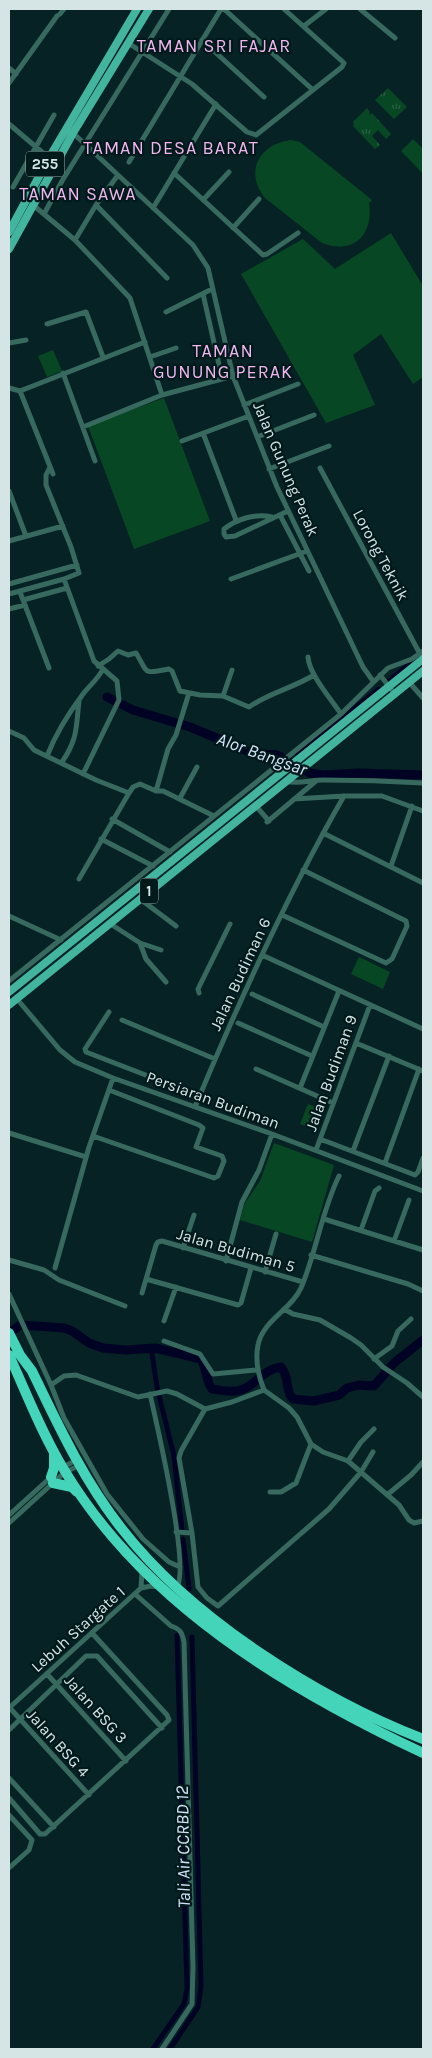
<svg xmlns="http://www.w3.org/2000/svg" width="432" height="2058" viewBox="0 0 432 2058" font-family="Karla,sans-serif">
  <style>
    .grass { fill: url(#grass-tufts) }
    .park { fill: #084723 }
    .lines { fill: none; stroke-linecap: round; stroke-linejoin: round }
    .canal { stroke: #000323; stroke-width: 5 }
    .river { stroke: #000323; stroke-width: 9 }
    .minor { stroke: #37695e; stroke-width: 5 }
    .primary { stroke: #43b59f; stroke-width: 8 }
    .motorway { stroke: #44d4b9; stroke-width: 10 }
    .labels { text-anchor: middle; dominant-baseline: central; stroke-width: 4.5; stroke-linejoin: round; paint-order: stroke }
    .shield { fill: #00191b; stroke: #95a8a9; stroke-width: 1 }
    .shield-label { font-size: 15px; font-weight: bold; fill: #d5e5e6 }
    .street-label { font-size: 16px; fill: #d5e5e6; stroke: #00191b }
    .neighbourhood-label { font-size: 18px; letter-spacing: 1px; fill: #f1b6ee; stroke: #00191b }
    .water-label { font-size: 18px; font-style: italic; fill: #d3e3f7; stroke: #00191b }
  </style>
  <defs>
    <pattern id="grass-tufts" width="24" height="20" patternUnits="userSpaceOnUse" patternTransform="scale(1.25)"><rect width="24" height="20" fill="#084723"/><path d="M3 7l-1-3M5 7V3M7 7l1-3M15 17l-1-3M17 17v-4M19 17l1-3" fill="none" stroke="#2b6143"/></pattern>
  </defs>
  <rect width="100%" height="100%" fill="#062225"/>
  <path class="grass" d="M 388,88 L 407,107 L 394,119 L 375,100 Z
    M 367,108 L 370,112 L 369,115 L 372,113 L 391,134 L 386,139 L 378,130 L 372,136 L 380,145 L 375,149 L 353,126 L 354,124 L 353,122 Z"/>
  <path class="park" d="M 413,139 L 423,149 L 423,174 L 401,151 Z
    M 291,140 L 300,142 L 372,200 L 369,203 C 374,235 353,255 322,243 L 265,198 C 244,172 259,144 291,140 Z
    M 391,233 L 423,286 L 423,377 L 413,384 L 381,334 L 353,355 L 375,405 L 326,423 L 241,274 L 303,239 L 335,269 Z
    M 53,350 L 62,371 L 47,377 L 38,356 Z
    M 164,398 L 210,521 L 134,549 L 88,426 Z
    M 359,957 L 390,972 L 383,989 L 351,974 Z
    M 308,1104 L 325,1111 L 316,1130 L 300,1124 Z
    M 274,1143 L 334,1165 L 312,1242 L 240,1220 L 245,1203 L 260,1181 Z"/>
  <g class="lines">
    <path class="canal" d="M 390,680 L 417,658
      M 297,753 L 379,689
      M 155,1348 L 152,1354 L 157,1387 L 174,1456 L 182,1530
      M 183,1539 L 189,1589
      M 153,2049 L 184,2004 L 187,1988 L 177,1635
      M 170,2049 L 198,2007 L 201,1987 L 192,1637"/>
    <path class="river" d="M 107,697 L 133,710 L 190,727 L 252,753 L 277,755 L 310,773 L 322,775 L 358,773 L 423,775
      M 9,1334 L 20,1325 L 64,1328 L 72,1331 L 89,1343 L 103,1348 L 126,1350 L 155,1348 L 201,1359 C 207,1368 204,1377 212,1389 C 219,1390 228,1392 236,1391 C 254,1389 262,1369 281,1367 C 291,1380 284,1389 293,1399 L 314,1401 L 339,1395 L 347,1388 L 359,1385 L 374,1386 L 394,1363 L 423,1340"/>
    <path class="minor" d="M 224,9 L 313,90
      M 360,9 L 395,38
      M 60,14 L 64,9
      M 304,26 L 326,9
      M 202,40 L 264,97
      M 128,43 L 192,84 L 247,132 L 256,135 L 342,67 L 344,63 L 284,9
      M 9,68 L 16,74
      M 9,83 L 57,16
      M 9,124 L 49,158
      M 73,133 L 193,245 L 208,268 L 233,376 L 277,487 L 363,667 L 373,681
      M 129,162 L 221,9
      M 174,173 L 263,255 L 267,254 L 298,233
      M 13,187 L 54,115
      M 203,200 L 229,172
      M 33,205 L 75,240 L 130,298 L 162,395
      M 96,205 L 167,278
      M 153,208 L 216,104
      M 44,214 L 62,181 L 169,9
      M 233,228 L 259,199
      M 75,240 L 96,205 L 118,175
      M 203,294 L 222,378
      M 166,312 L 212,289
      M 47,324 L 86,312 L 103,357
      M 9,343 L 26,340
      M 150,357 L 176,348
      M 63,373 L 95,461
      M 9,388 L 20,391 L 145,342
      M 20,391 L 53,474
      M 244,405 L 298,384
      M 83,427 L 162,395 L 233,376
      M 203,433 L 236,520
      M 257,437 L 314,415
      M 182,441 L 249,416
      M 320,468 L 420,654
      M 269,469 L 329,446
      M 9,491 L 26,536
      M 280,515 L 309,571
      M 272,517 C 255,513 237,519 224,529 L 224,534 L 226,537 L 235,536 L 288,511
      M 9,541 L 63,526
      M 64,579 L 94,661 L 117,681 L 119,700 L 83,774
      M 231,579 L 307,551
      M 9,584 L 77,565
      M 20,592 L 49,668
      M 9,594 L 64,579 L 79,573 L 71,547 L 46,485 L 46,475 L 50,467
      M 23,600 L 67,588
      M 9,609 L 25,605
      M 308,657 C 309,674 331,699 341,714
      M 98,666 L 109,659 L 118,651 L 128,655 L 136,653 C 149,674 142,674 169,669 L 172,671 L 180,691 L 200,695 L 223,696 L 249,707 C 269,693 293,688 314,675
      M 380,675 L 395,694
      M 409,682 L 423,698
      M 223,696 L 232,670
      M 9,731 L 24,738 L 34,750 L 96,780 L 129,793 L 133,787 L 140,784 L 156,791 L 163,791 L 214,816
      M 47,756 C 56,733 68,714 83,694 C 90,685 98,679 103,669
      M 62,762 C 78,739 76,727 79,701
      M 285,781 C 299,785 309,780 323,780 C 357,780 390,781 423,783
      M 156,791 L 168,749 L 176,735 L 189,693
      M 180,798 L 197,767
      M 294,799 L 344,796 L 382,796 L 423,811
      M 255,805 L 269,821
      M 112,819 L 170,852
      M 267,822 L 316,781
      M 323,833 L 423,883
      M 101,839 L 153,866
      M 391,866 L 412,806
      M 79,879 L 129,793
      M 140,899 L 176,926
      M 282,915 L 386,963 L 392,959 L 407,926 L 406,921 L 303,870
      M 9,916 L 61,940
      M 109,923 L 140,943 L 161,950
      M 140,943 L 146,959 L 166,982
      M 262,955 L 423,1029
      M 9,981 L 341,714 L 388,668 L 412,659 L 423,651
      M 199,993 L 198,989 L 230,924
      M 252,994 L 324,1027
      M 17,999 L 60,1050 L 75,1062 L 113,1078 L 272,1134 L 423,1191
      M 109,1012 L 85,1049 L 86,1052 L 200,1096
      M 122,1020 L 215,1059
      M 238,1023 L 312,1056
      M 356,1043 L 423,1071
      M 256,1069 L 333,1103
      M 300,1088 L 339,991
      M 195,1107 C 239,1001 287,895 344,796
      M 9,1133 L 86,1157
      M 93,1136 L 214,1178 L 218,1176 L 224,1161 L 222,1156 L 196,1147 L 203,1128 L 199,1125 L 109,1090
      M 320,1139 L 415,1175 L 418,1172 L 423,1158
      M 316,1150 L 370,1005
      M 353,1151 L 389,1056
      M 385,1163 L 419,1069
      M 324,1219 L 423,1250
      M 361,1230 L 375,1191 L 379,1188
      M 394,1241 L 409,1200
      M 183,1248 L 194,1215
      M 311,1255 L 408,1284 L 423,1291
      M 9,1260 L 44,1270 L 59,1280 L 125,1306
      M 226,1261 L 242,1202 L 259,1170 L 272,1134
      M 55,1268 L 89,1147 L 113,1078
      M 265,1272 L 276,1234
      M 146,1279 L 238,1305 L 241,1303 L 251,1268
      M 142,1293 L 156,1245 L 158,1242 L 162,1241 L 303,1282
      M 9,1294 L 51,1385 L 64,1418 L 107,1494 L 143,1539 L 169,1562 L 180,1567
      M 284,1309 L 293,1314 L 320,1320 L 351,1338 L 361,1345 L 383,1367 L 407,1383 L 423,1397
      M 164,1321 L 176,1287
      M 164,1341 L 200,1354 L 213,1374 L 257,1370
      M 374,1359 L 392,1346 L 398,1331 L 411,1319
      M 51,1385 L 64,1376 L 76,1375 L 138,1397 L 167,1391 L 177,1394 L 205,1409
      M 264,1390 L 289,1408 L 297,1417 L 311,1444 L 323,1452 L 348,1461 L 399,1505 L 409,1520 L 414,1523 L 423,1521
      M 150,1394 C 157,1425 190,1566 177,1587
      M 348,1461 L 361,1442 L 374,1429
      M 61,1468 L 71,1463
      M 270,1492 L 281,1492 L 296,1483 L 311,1444
      M 387,1495 L 411,1475 L 423,1462
      M 9,1515 L 51,1477
      M 9,1523 L 65,1472 L 74,1468
      M 176,1532 L 192,1533 L 179,1458 L 181,1451 L 205,1409 L 232,1402 L 264,1390 C 258,1375 255,1360 258,1345 C 263,1320 291,1310 301,1288 C 316,1253 322,1210 339,1176
      M 192,1533 L 198,1587 L 207,1598 L 218,1606 L 329,1509 L 361,1472 L 373,1452
      M 141,1588 L 142,1571
      M 135,1594 L 171,1626 C 180,1629 182,1632 184,1642 L 193,1967 L 192,2004 L 162,2049
      M 47,1674 L 126,1761
      M 9,1707 L 89,1795
      M 9,1708 L 141,1588 L 151,1586 L 159,1587
      M 9,1730 L 86,1656 L 97,1656 L 162,1728
      M 9,1778 L 54,1827
      M 9,1798 L 40,1834 L 45,1834 L 169,1720 L 167,1715 L 92,1633
      M 9,1815 L 32,1840 L 29,1850 L 9,1868"/>
    <path class="primary" d="M 9,232 L 49,158 L 137,9
      M 9,249 L 73,133 L 149,9
      M 9,992 L 423,659
      M 9,1005 L 423,671"/>
    <path class="motorway" d="M 9,1333 L 20,1355 L 32,1371 C 58,1425 84,1481 122,1529 C 192,1619 318,1698 423,1739
      M 9,1355 C 26,1392 41,1432 63,1468 C 143,1603 285,1688 423,1753
      M 51,1477 L 54,1468 L 54,1453
      M 53,1483 L 72,1487 L 77,1492"/>
  </g>
  <g class="labels">
    <g class="shield">
      <rect x="26" y="151.5" width="38" height="25" rx="4"/>
      <rect x="140" y="878.5" width="18" height="25" rx="4"/>
    </g>
    <g class="shield-label">
      <text x="45" y="164">255</text>
      <text x="149" y="891">1</text>
    </g>
    <g class="street-label">
      <text transform="translate(286 469) rotate(67)">Jalan Gunung Perak</text>
      <text transform="translate(381 555) rotate(62)">Lorong Teknik</text>
      <text transform="translate(240 974) rotate(-65)">Jalan Budiman 6</text>
      <text transform="translate(331 1073) rotate(-70)">Jalan Budiman 9</text>
      <text transform="translate(213 1100) rotate(20)">Persiaran Budiman</text>
      <text transform="translate(236 1250) rotate(16)">Jalan Budiman 5</text>
      <text transform="translate(78 1629) rotate(-42)">Lebuh Stargate 1</text>
      <text transform="translate(96 1709) rotate(48)">Jalan BSG 3</text>
      <text transform="translate(58 1743) rotate(48)">Jalan BSG 4</text>
    </g>
    <g class="neighbourhood-label">
      <text x="214" y="46">TAMAN SRI FAJAR</text>
      <text x="171" y="148">TAMAN DESA BARAT</text>
      <text x="78" y="194">TAMAN SAWA</text>
      <text x="223" y="351">TAMAN<tspan x="223" dy="21">GUNUNG PERAK</tspan></text>
    </g>
    <g class="water-label">
      <text transform="translate(262 754) rotate(20)">Alor Bangsar</text>
      <text transform="translate(183 1847) rotate(-91)">Tali Air CCRBD 12</text>
    </g>
  </g>
  <rect width="432" height="2058" fill="none" stroke="#d5e5e6" stroke-width="20"/>
</svg>
